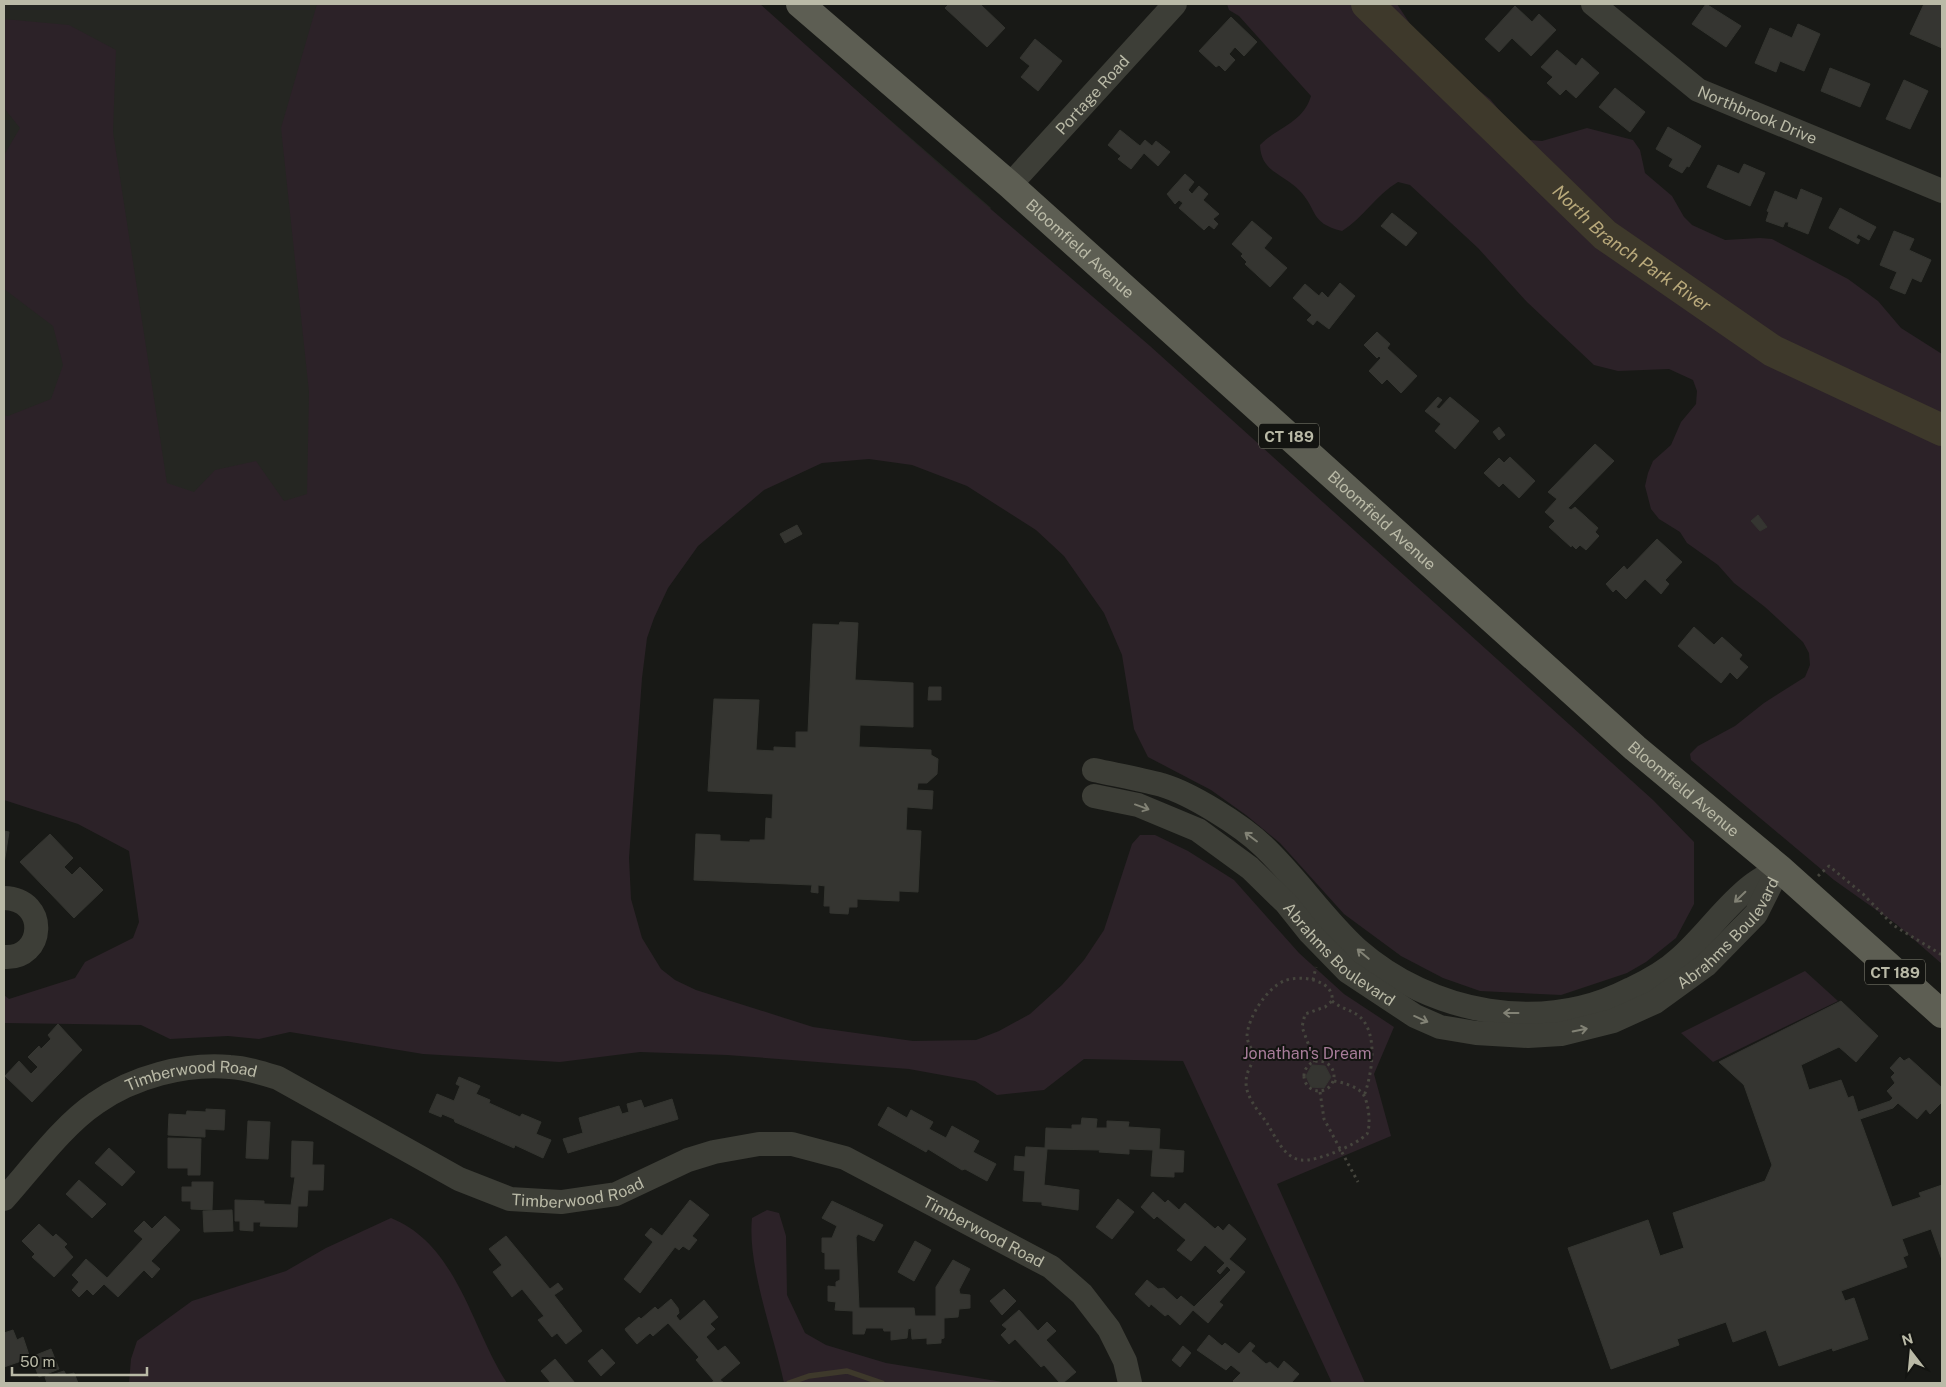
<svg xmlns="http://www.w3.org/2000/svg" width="1946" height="1387" viewBox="0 0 1946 1387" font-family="'Public Sans',sans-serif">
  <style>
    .built { fill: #252622 }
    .green { fill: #2c2228 }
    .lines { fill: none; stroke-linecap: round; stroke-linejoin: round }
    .stream { stroke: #3e392b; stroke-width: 5.5 }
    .river { stroke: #3e392b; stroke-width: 32 }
    .building { fill: #353531; stroke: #343530 }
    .path { stroke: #45453d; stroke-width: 3; stroke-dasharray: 2.5 4; stroke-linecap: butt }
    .minor { stroke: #3d3e37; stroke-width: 24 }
    .major { stroke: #5d5e53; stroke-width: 28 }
    .oneway { stroke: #828275 }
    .labels { text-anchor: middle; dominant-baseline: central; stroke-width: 4; stroke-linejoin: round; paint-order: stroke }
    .shield { fill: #131411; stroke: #88887a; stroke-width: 1 }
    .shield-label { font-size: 15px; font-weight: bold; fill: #babaa7 }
    .street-label { font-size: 16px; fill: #babaa7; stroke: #131411 }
    .park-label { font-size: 16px; fill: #a77c99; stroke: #131411 }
    .water-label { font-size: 18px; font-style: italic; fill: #b9a97b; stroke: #131411 }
  </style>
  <rect width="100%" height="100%" fill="#181916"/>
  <path class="built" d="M 4,4 L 757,4 L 991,208 L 510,760 L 4,727 Z"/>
  <path class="green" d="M 317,4 L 760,4 L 942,167 L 1150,346 L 1653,800 L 1694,842 L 1694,904 L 1676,938 L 1646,962 L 1627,973 L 1561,995 L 1480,991 L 1443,978 L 1401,956 L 1344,914 L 1280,843 L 1246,815 L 1211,790 L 1148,757 L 1134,729 L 1122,655 L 1104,613 L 1064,556 L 1036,530 L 967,486 L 912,465 L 869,459 L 822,463 L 764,490 L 698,546 L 668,588 L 654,618 L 647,638 L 642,678 L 629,858 L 631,899 L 642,938 L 661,969 L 675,980 L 696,990 L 813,1027 L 913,1041 L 976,1040 L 999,1031 L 1030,1014 L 1062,985 L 1084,960 L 1104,930 L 1132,844 L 1140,835 L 1155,835 L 1188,851 L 1234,880 L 1299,953 L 1344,994 L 1394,1027 L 1374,1074 L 1391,1136 L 1277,1184 L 1365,1383 L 1332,1383 L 1183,1061 L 1084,1059 L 1044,1090 L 997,1095 L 975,1081 L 909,1069 L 727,1055 L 640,1052 L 560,1062 L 423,1054 L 290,1032 L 259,1039 L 228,1036 L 170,1039 L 141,1025 L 4,1023 L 4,995 L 9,999 L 75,978 L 85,962 L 133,938 L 139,922 L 129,851 L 78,824 L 4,800 L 4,415 L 8,416 L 51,399 L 63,365 L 53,326 L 4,289 L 4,155 L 20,128 L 4,108 L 4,19 L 69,25 L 116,50 L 113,132 L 167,483 L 194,492 L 215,470 L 256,461 L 284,501 L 307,494 L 309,392 L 281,128 Z
    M 1227,4 L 1397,4 L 1418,36 L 1461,77 L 1490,99 L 1519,134 L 1530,140 L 1542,141 L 1587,128 L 1633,140 L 1640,150 L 1645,173 L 1672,196 L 1684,217 L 1692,225 L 1725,240 L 1760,238 L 1772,239 L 1848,279 L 1878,301 L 1901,328 L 1942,354 L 1942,964 L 1896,924 L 1834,880 L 1691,760 L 1690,754 L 1698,746 L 1735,726 L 1764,703 L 1805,677 L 1810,665 L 1809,653 L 1803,642 L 1765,607 L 1734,583 L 1718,565 L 1687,543 L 1680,532 L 1659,519 L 1651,509 L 1645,486 L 1648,473 L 1653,461 L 1671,445 L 1681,422 L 1696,404 L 1697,391 L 1693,380 L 1669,369 L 1618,371 L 1594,365 L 1527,302 L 1478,248 L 1410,185 L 1398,182 C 1376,195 1363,218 1342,231 C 1309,223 1318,209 1299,190 C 1282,173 1261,172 1260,145 C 1279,126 1303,123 1311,96 L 1239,16 L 1229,10 Z
    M 1805,971 L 1838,1001 L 1713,1062 L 1681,1033 Z
    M 767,1210 L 779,1213 L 786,1236 L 787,1295 L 805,1333 L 826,1345 L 886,1363 L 1009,1383 L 784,1383 C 774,1335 747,1266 752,1218 Z
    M 391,1218 C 458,1245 471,1328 507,1383 L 129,1383 L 131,1359 L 137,1341 L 192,1301 L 286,1271 L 326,1248 Z"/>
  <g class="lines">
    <path class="stream" d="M 789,1383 L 809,1376 L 847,1371 L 882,1383"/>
    <path class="river" id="s1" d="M 1367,4 L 1605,235 L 1773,351 L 1942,430"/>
  </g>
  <path class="building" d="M 949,4 L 980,4 L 1005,28 L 987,47 L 945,8 Z
    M 1706,4 L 1741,26 L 1726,47 L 1692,24 Z
    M 1924,4 L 1942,4 L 1942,48 L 1910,34 Z
    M 1515,6 L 1532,22 L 1539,14 L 1556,30 L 1531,56 L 1512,38 L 1499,52 L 1485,39 Z
    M 1231,17 L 1257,42 L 1244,56 L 1235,47 L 1229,54 L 1235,60 L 1225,71 L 1219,65 L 1216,67 L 1199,51 Z
    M 1798,24 L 1820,34 L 1804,71 L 1780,61 L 1776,72 L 1755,63 L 1770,28 L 1792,38 Z
    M 1035,39 L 1062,61 L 1038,91 L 1021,77 L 1030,66 L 1020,58 Z
    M 1557,50 L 1576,66 L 1582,58 L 1599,73 L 1576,98 L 1566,89 L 1560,95 L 1547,83 L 1553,77 L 1541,67 Z
    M 1830,68 L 1870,84 L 1860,107 L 1821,91 Z
    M 1904,80 L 1928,91 L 1910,129 L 1886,119 Z
    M 1615,88 L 1645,112 L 1630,132 L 1599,107 Z
    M 1668,127 L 1701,146 L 1689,167 L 1687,166 L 1682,173 L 1669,166 L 1673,159 L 1656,149 Z
    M 1120,130 L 1140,146 L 1145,140 L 1152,146 L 1156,141 L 1170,152 L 1158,166 L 1144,153 L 1131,169 L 1118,159 L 1121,156 L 1108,145 Z
    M 1744,164 L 1765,173 L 1750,206 L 1707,187 L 1718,165 L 1739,174 Z
    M 1185,174 L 1194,182 L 1188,190 L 1192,194 L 1199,186 L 1208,194 L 1203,200 L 1219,214 L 1213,219 L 1218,224 L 1214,229 L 1209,225 L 1204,230 L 1179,208 L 1183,203 L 1179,200 L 1175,204 L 1167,194 Z
    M 1801,189 L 1822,198 L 1808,234 L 1788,226 L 1789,222 L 1785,222 L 1783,227 L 1766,221 L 1769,212 L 1767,211 L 1775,191 L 1797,200 Z
    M 1840,208 L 1876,227 L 1869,240 L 1858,234 L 1856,238 L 1860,240 L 1858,244 L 1829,228 Z
    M 1392,213 L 1417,233 L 1406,246 L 1381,226 Z
    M 1252,221 L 1272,238 L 1264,248 L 1287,268 L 1270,287 L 1245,264 L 1247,262 L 1241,256 L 1243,254 L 1232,244 Z
    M 1894,231 L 1914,239 L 1909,250 L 1931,260 L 1921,282 L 1912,278 L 1905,294 L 1890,288 L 1897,272 L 1880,265 Z
    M 1340,283 L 1355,296 L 1329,329 L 1317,320 L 1313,325 L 1307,320 L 1312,315 L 1293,298 L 1305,284 L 1319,296 L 1322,292 L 1328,298 Z
    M 1377,332 L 1390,344 L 1387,348 L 1417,376 L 1401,393 L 1387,379 L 1382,384 L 1369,371 L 1381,358 L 1379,356 L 1377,358 L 1364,345 Z
    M 1438,397 L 1442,400 L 1436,407 L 1439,409 L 1450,397 L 1479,421 L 1455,449 L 1435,431 L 1441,424 L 1425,411 Z
    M 1499,427 L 1505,435 L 1499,440 L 1493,432 Z
    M 1595,444 L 1614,461 L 1568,508 L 1571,510 L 1575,507 L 1598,528 L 1595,532 L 1599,536 L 1586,550 L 1580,545 L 1576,549 L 1572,545 L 1571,547 L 1549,527 L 1555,521 L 1545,512 L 1557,499 L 1548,492 Z
    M 1510,457 L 1535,481 L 1519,498 L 1503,483 L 1499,487 L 1484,473 L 1499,458 L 1504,463 Z
    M 1758,515 L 1767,527 L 1760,531 L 1751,521 Z
    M 797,525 L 802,534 L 785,543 L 780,534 Z
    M 1657,539 L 1682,562 L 1665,580 L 1669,584 L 1661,594 L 1645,579 L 1626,599 L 1616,589 L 1613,592 L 1606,584 L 1624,566 L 1627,570 Z
    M 840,622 L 858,623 L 855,680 L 913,683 L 913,727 L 860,725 L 859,747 L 931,750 L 931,755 L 938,759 L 937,774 L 927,783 L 918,783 L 917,790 L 933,791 L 932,809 L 907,807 L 906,830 L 921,831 L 918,892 L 899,891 L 899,901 L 857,899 L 857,907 L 849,907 L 848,914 L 830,913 L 830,906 L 824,906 L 825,886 L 818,885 L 818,893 L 811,892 L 812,885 L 694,880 L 696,834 L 720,835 L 720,841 L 750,842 L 750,840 L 765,840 L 766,818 L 772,819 L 773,794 L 708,791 L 714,699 L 759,700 L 756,750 L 774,751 L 774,747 L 796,748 L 796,732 L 808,732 L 813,624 L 839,625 Z
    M 1694,627 L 1714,645 L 1722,637 L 1742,655 L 1739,659 L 1748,667 L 1737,679 L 1730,672 L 1721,683 L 1678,646 Z
    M 929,687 L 941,687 L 941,700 L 928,700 Z
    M 4,831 L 9,832 L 4,864 Z
    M 50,834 L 73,858 L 64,867 L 72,875 L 80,867 L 103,890 L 74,918 L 20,862 Z
    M 1841,1001 L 1878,1036 L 1856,1062 L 1839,1047 L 1801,1065 L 1809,1090 L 1841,1080 L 1848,1098 L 1853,1096 L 1858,1112 L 1890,1101 L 1893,1098 L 1887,1091 L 1895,1083 L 1891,1077 L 1895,1073 L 1890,1068 L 1900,1057 L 1904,1061 L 1909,1058 L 1942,1088 L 1942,1102 L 1930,1114 L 1926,1109 L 1917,1119 L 1898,1103 L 1893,1108 L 1860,1119 L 1892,1207 L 1921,1197 L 1919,1193 L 1942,1185 L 1942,1260 L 1931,1229 L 1902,1239 L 1908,1255 L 1903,1257 L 1907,1267 L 1841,1291 L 1845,1301 L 1854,1298 L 1868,1339 L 1833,1351 L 1832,1348 L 1779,1366 L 1766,1330 L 1733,1342 L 1726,1322 L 1677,1339 L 1679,1345 L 1611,1369 L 1568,1248 L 1648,1220 L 1660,1256 L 1684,1248 L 1673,1213 L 1765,1181 L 1772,1165 L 1744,1085 L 1719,1062 Z
    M 58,1024 L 82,1050 L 32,1102 L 5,1076 L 19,1061 L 31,1074 L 38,1067 L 28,1057 L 39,1046 L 41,1049 L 51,1039 L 48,1035 Z
    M 1312,1065 L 1325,1066 L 1331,1077 L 1324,1088 L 1311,1087 L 1306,1076 Z
    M 459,1077 L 480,1086 L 476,1094 L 490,1100 L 489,1103 L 520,1117 L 522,1114 L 541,1122 L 536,1134 L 551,1140 L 543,1158 L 515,1145 L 514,1148 L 455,1122 L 454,1119 L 442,1114 L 441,1117 L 429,1112 L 437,1094 L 454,1101 L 460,1086 L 456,1084 Z
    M 672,1099 L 678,1119 L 568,1153 L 563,1139 L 583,1133 L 579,1118 L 619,1106 L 622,1114 L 629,1112 L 627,1104 L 641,1100 L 644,1108 Z
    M 888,1107 L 907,1118 L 911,1110 L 933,1122 L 929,1129 L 946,1138 L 952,1126 L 979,1141 L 973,1152 L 996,1164 L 987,1181 L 965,1169 L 962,1170 L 928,1149 L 926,1152 L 878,1125 Z
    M 206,1109 L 225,1110 L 224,1130 L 205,1129 L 205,1137 L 168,1135 L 169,1114 L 186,1115 L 187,1111 L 206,1112 Z
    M 1082,1118 L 1097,1119 L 1096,1128 L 1107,1128 L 1107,1121 L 1129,1122 L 1128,1127 L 1160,1129 L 1159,1149 L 1184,1151 L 1183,1172 L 1174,1172 L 1174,1177 L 1151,1176 L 1153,1150 L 1129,1149 L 1129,1154 L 1099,1152 L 1100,1150 L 1047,1149 L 1044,1185 L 1079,1190 L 1078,1210 L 1042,1205 L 1042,1202 L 1023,1201 L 1025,1171 L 1014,1170 L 1015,1156 L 1025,1157 L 1026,1147 L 1045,1148 L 1046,1128 L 1072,1129 L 1072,1125 L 1081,1125 Z
    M 248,1121 L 270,1122 L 268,1159 L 246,1158 Z
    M 168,1138 L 201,1139 L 200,1175 L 188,1175 L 188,1168 L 168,1168 Z
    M 292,1141 L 313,1142 L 312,1165 L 324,1165 L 323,1190 L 308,1190 L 307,1206 L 298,1206 L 297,1227 L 260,1226 L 261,1222 L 253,1222 L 253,1231 L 240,1230 L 240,1221 L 235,1221 L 235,1200 L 264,1201 L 264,1204 L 291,1205 L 295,1177 L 291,1177 Z
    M 109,1148 L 135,1172 L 122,1186 L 95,1163 Z
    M 79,1180 L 106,1204 L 92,1218 L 66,1194 Z
    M 192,1182 L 213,1182 L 212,1210 L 191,1209 L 191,1201 L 182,1201 L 182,1187 L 192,1187 Z
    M 1153,1192 L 1165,1203 L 1168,1200 L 1179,1210 L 1185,1203 L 1215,1229 L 1218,1226 L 1223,1231 L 1229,1224 L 1246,1239 L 1229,1259 L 1245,1272 L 1219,1302 L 1223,1305 L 1208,1323 L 1193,1310 L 1180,1325 L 1168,1314 L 1165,1316 L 1151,1304 L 1149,1307 L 1135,1294 L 1147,1280 L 1158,1289 L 1164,1288 L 1177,1300 L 1181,1296 L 1194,1307 L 1231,1270 L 1227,1266 L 1220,1274 L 1217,1271 L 1225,1263 L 1205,1245 L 1191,1261 L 1177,1250 L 1186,1240 L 1157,1216 L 1154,1219 L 1141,1207 Z
    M 1118,1199 L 1134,1212 L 1112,1239 L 1096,1227 Z
    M 690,1200 L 709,1215 L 692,1236 L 697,1240 L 689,1250 L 683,1246 L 679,1250 L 675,1247 L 640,1293 L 624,1279 L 653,1242 L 645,1235 L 651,1228 L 662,1236 Z
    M 832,1201 L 883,1225 L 874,1241 L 858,1234 L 856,1237 L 859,1308 L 914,1308 L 915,1316 L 936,1316 L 936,1287 L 953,1260 L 970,1269 L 959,1290 L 960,1294 L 970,1295 L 970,1308 L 959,1309 L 958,1317 L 944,1318 L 944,1338 L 941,1339 L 941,1343 L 927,1344 L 927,1338 L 912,1339 L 911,1328 L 908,1329 L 907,1338 L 891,1340 L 891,1331 L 884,1331 L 883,1328 L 866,1328 L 864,1334 L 853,1334 L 853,1311 L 835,1310 L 836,1302 L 828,1301 L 828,1286 L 836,1287 L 836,1282 L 840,1280 L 840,1269 L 825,1269 L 825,1253 L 822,1252 L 822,1238 L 832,1238 L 837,1226 L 822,1218 Z
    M 232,1210 L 233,1231 L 204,1232 L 203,1211 Z
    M 165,1216 L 180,1230 L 151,1261 L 160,1269 L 152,1278 L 144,1270 L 118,1297 L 104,1284 L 93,1295 L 87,1289 L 79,1297 L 72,1290 L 79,1282 L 72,1275 L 86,1259 L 107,1278 L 143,1239 L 134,1231 L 144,1221 L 152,1229 Z
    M 39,1224 L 53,1237 L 56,1234 L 67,1244 L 64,1247 L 73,1257 L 54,1277 L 32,1257 L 35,1254 L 22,1241 Z
    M 506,1236 L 550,1289 L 558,1283 L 563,1289 L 554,1295 L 582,1331 L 566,1344 L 557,1333 L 552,1337 L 538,1320 L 544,1316 L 522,1289 L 512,1297 L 493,1272 L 502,1265 L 489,1249 Z
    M 915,1241 L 931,1250 L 914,1281 L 898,1272 Z
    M 1004,1289 L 1016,1301 L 1002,1315 L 990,1301 Z
    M 671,1299 L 678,1308 L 679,1313 L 676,1316 L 680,1321 L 704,1300 L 718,1317 L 710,1324 L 715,1329 L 706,1337 L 718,1351 L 725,1346 L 740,1363 L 720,1380 L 724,1383 L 711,1383 L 714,1381 L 696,1360 L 699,1357 L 668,1323 L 653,1336 L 650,1333 L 637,1344 L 626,1331 L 625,1329 L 639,1317 L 641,1319 L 655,1307 L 658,1310 Z
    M 1019,1310 L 1038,1331 L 1047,1322 L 1056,1331 L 1046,1340 L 1076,1372 L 1063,1383 L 1060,1383 L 1044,1365 L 1041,1367 L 1015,1339 L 1009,1344 L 1001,1335 L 1007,1329 L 1002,1325 Z
    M 13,1330 L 17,1340 L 23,1337 L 30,1358 L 4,1367 L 4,1333 Z
    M 1209,1335 L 1222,1346 L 1225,1343 L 1239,1354 L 1250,1342 L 1255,1346 L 1251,1351 L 1266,1364 L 1270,1362 L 1278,1369 L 1284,1361 L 1299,1374 L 1291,1383 L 1258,1383 L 1256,1381 L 1254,1383 L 1235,1383 L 1233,1381 L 1241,1373 L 1231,1365 L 1226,1370 L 1197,1350 Z
    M 1183,1346 L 1191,1353 L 1180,1367 L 1172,1360 Z
    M 51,1349 L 59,1369 L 39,1377 L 31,1357 Z
    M 602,1349 L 615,1363 L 601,1376 L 588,1361 Z
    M 555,1359 L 575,1383 L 551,1383 L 541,1371 Z
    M 64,1371 L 66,1375 L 74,1373 L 78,1383 L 47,1383 L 45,1377 Z"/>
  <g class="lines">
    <path class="path" d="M 1818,876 L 1829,866 L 1863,894 L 1893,925 L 1942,955
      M 1313,980 L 1316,967
      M 1332,1001 C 1340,1008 1351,1010 1359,1016 C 1379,1033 1372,1074 1364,1096
      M1304 1076a15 15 0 1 1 30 0a15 15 0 1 1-30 0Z
      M 1315,1062 L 1302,1027 L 1305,1014 L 1325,1007 L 1332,1001 C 1335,980 1300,974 1284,981 C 1267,988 1248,1017 1247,1036 C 1247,1043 1253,1049 1253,1057 C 1253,1064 1248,1069 1247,1075 C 1242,1093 1257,1109 1267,1123 C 1275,1136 1284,1158 1301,1160 C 1317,1162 1356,1145 1367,1134 C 1371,1125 1369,1103 1363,1094 C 1358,1087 1342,1082 1334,1081
      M 1320,1092 L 1324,1119 L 1358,1182"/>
    <g class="minor">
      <path id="s2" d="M 1593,4 L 1698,90 L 1942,191"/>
      <path id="s3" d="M 1010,185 L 1175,4"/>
      <path d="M 1094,770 C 1117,775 1140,779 1162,785 C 1192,794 1241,825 1263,846 C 1297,878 1323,918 1357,949 C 1431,1014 1542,1035 1631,989 C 1648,981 1666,971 1680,958 C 1705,936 1725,906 1751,886 C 1760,879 1770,874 1779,868"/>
      <path id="s4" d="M 1094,796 L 1138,805 L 1198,830 L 1250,868 L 1286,903 L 1310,933 L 1347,971 L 1415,1016 L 1440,1027 L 1476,1033 L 1528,1036 L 1561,1034 L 1613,1021 L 1655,1002 L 1706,965 L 1756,914 L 1779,868"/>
      <path d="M 4,898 C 49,899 45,960 4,957"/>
      <path id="s5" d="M 4,1199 C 31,1169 63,1125 96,1103 C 133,1077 185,1063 230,1067 C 247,1068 262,1073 278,1078 L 459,1179 L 510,1199 L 561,1202 L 616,1194 L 688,1160 L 714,1152 L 759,1144 L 792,1144 L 845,1158 L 1051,1267 L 1082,1294 L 1109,1329 L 1125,1361 L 1130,1383"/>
    </g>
    <path class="major" id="s6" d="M 800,4 L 1010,185 L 1635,748 L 1779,868 L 1942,1014"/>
  </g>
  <defs><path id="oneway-shaft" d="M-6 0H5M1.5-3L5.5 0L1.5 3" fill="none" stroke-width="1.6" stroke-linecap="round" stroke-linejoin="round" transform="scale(1.25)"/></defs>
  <g class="oneway">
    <use href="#oneway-shaft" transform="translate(1142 807) rotate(20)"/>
    <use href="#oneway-shaft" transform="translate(1251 837) rotate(-143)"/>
    <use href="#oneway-shaft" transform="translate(1740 897) rotate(136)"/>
    <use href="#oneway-shaft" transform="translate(1363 954) rotate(-140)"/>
    <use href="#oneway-shaft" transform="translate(1511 1013) rotate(180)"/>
    <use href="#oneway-shaft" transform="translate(1421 1019) rotate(24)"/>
    <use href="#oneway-shaft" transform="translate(1580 1030) rotate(-11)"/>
  </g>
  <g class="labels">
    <g class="shield">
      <rect x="1259" y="423.5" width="60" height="25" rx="4"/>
      <rect x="1865" y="959.5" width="60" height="25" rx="4"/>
    </g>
    <g class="shield-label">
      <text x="1289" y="436">CT 189</text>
      <text x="1895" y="972">CT 189</text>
    </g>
    <g class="street-label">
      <text stroke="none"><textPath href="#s3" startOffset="122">Portage Road</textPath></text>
      <text stroke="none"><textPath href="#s2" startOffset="200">Northbrook Drive</textPath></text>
      <text stroke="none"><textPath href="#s6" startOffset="372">Bloomfield Avenue</textPath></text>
      <text stroke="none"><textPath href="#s6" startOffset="778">Bloomfield Avenue</textPath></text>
      <text stroke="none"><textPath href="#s6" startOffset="1182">Bloomfield Avenue</textPath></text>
      <text stroke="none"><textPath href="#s4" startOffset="748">Abrahms Boulevard</textPath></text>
      <text stroke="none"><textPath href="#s4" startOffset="299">Abrahms Boulevard</textPath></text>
      <text stroke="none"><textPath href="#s5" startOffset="235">Timberwood Road</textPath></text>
      <text stroke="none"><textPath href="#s5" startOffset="655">Timberwood Road</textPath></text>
      <text stroke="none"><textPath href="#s5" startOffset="1090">Timberwood Road</textPath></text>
    </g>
    <g class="park-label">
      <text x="1307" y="1053">Jonathan's Dream</text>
    </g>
    <g class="water-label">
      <text stroke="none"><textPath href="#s1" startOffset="361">North Branch Park River</textPath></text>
    </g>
  </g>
  <rect width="1946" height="1387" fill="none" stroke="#babaa7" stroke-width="10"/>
  <g transform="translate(1911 1352) rotate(344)" stroke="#131411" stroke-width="4" paint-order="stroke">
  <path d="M0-4L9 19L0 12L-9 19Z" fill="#babaa7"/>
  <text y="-8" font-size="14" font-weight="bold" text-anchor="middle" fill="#babaa7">N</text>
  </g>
  <path d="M12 1367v8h135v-8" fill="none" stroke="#babaa7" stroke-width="2.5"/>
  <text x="20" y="1367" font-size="15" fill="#babaa7" stroke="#131411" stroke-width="4" paint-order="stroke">50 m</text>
</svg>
